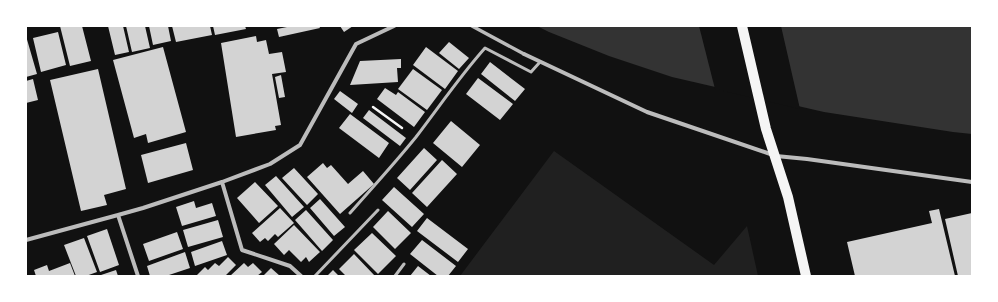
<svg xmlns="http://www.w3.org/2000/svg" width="998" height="302" viewBox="0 0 998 302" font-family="Barlow,sans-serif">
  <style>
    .green { fill: #202020 }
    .water { fill: #333 }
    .pier { fill: #111 }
    .building { fill: #d3d3d3 }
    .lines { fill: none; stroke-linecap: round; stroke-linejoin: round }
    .path { stroke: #f5f5f5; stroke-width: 2.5 }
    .service { stroke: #bcbcbc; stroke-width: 3 }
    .pedestrian { stroke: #bcbcbc; stroke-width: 3.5 }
    .minor { stroke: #bcbcbc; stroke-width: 4 }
    .primary { stroke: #f5f5f5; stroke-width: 10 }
  </style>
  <rect width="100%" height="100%" fill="#111"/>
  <path class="green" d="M 554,151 L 714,265 L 747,226 L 758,276 L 460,276 Z"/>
  <path class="water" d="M 537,26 L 972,26 L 972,134 L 953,132 L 824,112 L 672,77 L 609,56 L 549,32 Z"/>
  <path class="pier" d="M 699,26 L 781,26 L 800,109 L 715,89 Z"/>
  <path class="building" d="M 60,26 L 82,26 L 91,61 L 70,66 Z
    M 108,26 L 123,26 L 129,52 L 115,55 Z
    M 126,26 L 145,26 L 150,48 L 132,52 Z
    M 149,26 L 168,26 L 171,41 L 153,45 Z
    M 172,26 L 210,26 L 212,35 L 176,42 Z
    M 213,26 L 245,26 L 246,29 L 215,35 Z
    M 292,26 L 319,26 L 320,28 L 279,37 L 277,29 Z
    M 340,26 L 353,26 L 344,32 Z
    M 58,32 L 66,65 L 41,72 L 33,38 Z
    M 26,36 L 37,74 L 26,77 Z
    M 256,36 L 257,42 L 266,40 L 269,54 L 282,52 L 286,72 L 272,74 L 281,125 L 275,126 L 276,130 L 236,137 L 221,43 Z
    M 449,42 L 469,58 L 459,69 L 439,53 Z
    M 163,47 L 186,132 L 148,143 L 146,134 L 134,138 L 113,60 Z
    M 426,47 L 458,71 L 445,89 L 413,65 Z
    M 401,59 L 401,68 L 397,68 L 398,82 L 350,85 L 360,61 Z
    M 490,62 L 525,89 L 515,101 L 481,74 Z
    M 98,69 L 126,189 L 104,195 L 107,205 L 81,211 L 50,80 Z
    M 413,69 L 442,90 L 427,110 L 398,89 Z
    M 281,75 L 285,97 L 279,98 L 275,77 Z
    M 478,78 L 513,104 L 500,120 L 466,94 Z
    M 33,79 L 38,100 L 26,103 L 26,81 Z
    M 385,88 L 396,95 L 398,92 L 425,112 L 414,127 L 377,99 Z
    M 340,91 L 358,104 L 352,113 L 334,99 Z
    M 369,110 L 406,138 L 400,146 L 363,118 Z
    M 350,114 L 389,143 L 379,158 L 339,128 Z
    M 451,121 L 480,145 L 462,167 L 433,143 Z
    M 186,143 L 193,170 L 148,183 L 141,155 Z
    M 424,148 L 437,160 L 410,190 L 397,178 Z
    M 442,160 L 457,174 L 427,207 L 412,193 Z
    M 323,163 L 327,168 L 331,165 L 348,184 L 363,171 L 374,184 L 340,214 L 307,177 Z
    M 294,168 L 318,194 L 307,205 L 282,178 Z
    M 276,176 L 304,207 L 292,217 L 265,185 Z
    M 255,182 L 278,206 L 259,223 L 237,198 Z
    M 394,187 L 424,214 L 412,227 L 382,200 Z
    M 320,199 L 345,227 L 334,236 L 310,208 Z
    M 194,201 L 196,208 L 212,203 L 216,216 L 182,226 L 176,207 Z
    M 280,208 L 294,223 L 278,237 L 275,234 L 268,241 L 265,238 L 260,242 L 252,233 Z
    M 939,209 L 955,276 L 855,276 L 847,242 L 932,223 L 929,211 Z
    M 306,210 L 333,240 L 322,251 L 295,220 Z
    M 388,211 L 411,233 L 395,249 L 373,227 Z
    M 972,213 L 972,276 L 958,276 L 945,219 Z
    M 427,218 L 468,249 L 458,262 L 417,231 Z
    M 218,220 L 223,237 L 188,247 L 183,230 Z
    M 294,225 L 320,252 L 309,262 L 306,257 L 301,262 L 289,250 L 284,255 L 274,244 Z
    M 107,229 L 119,265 L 100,272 L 87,236 Z
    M 177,232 L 183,249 L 149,261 L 143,244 Z
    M 372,233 L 396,256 L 378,274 L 354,250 Z
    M 84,238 L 97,272 L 86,276 L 76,276 L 64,245 Z
    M 422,240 L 456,266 L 448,276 L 438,276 L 410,254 Z
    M 222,241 L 227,255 L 195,266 L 191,252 Z
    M 185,252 L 190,268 L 166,276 L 150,276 L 147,266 Z
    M 354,254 L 375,276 L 346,276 L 339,269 Z
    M 228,257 L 236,265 L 225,276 L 198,276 L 197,275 L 205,267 L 208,270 L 215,263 L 219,266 Z
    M 70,263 L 75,276 L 36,276 L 34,270 L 47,265 L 49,271 Z
    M 244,263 L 248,267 L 253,263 L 262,272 L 257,276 L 230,276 Z
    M 418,266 L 431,276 L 410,276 Z
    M 271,268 L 280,276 L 263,276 Z
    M 116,270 L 118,276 L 98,276 Z
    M 333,270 L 339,276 L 327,276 Z"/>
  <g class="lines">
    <path class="path" d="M 373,107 L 402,128"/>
    <path class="service" d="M 350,213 C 372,188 395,163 416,137 C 439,107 460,76 485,48 L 531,72 L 540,62
      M 315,276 L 378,210
      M 395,276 L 404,264"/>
    <path class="pedestrian" d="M 472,26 L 524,54"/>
    <path class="minor" d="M 524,54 L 647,112 L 776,156 L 807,159 L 972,182
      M 222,182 L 242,250 L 290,266 L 301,276
      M 118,215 L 138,276
      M 26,240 L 118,215 L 143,208 L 222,182 L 270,164 L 300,145 L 356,44 L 394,26"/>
    <path class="primary" d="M 742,26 L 766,129 L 788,197 L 806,276"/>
  </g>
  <rect width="998" height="302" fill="none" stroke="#ffffff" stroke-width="54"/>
</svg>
